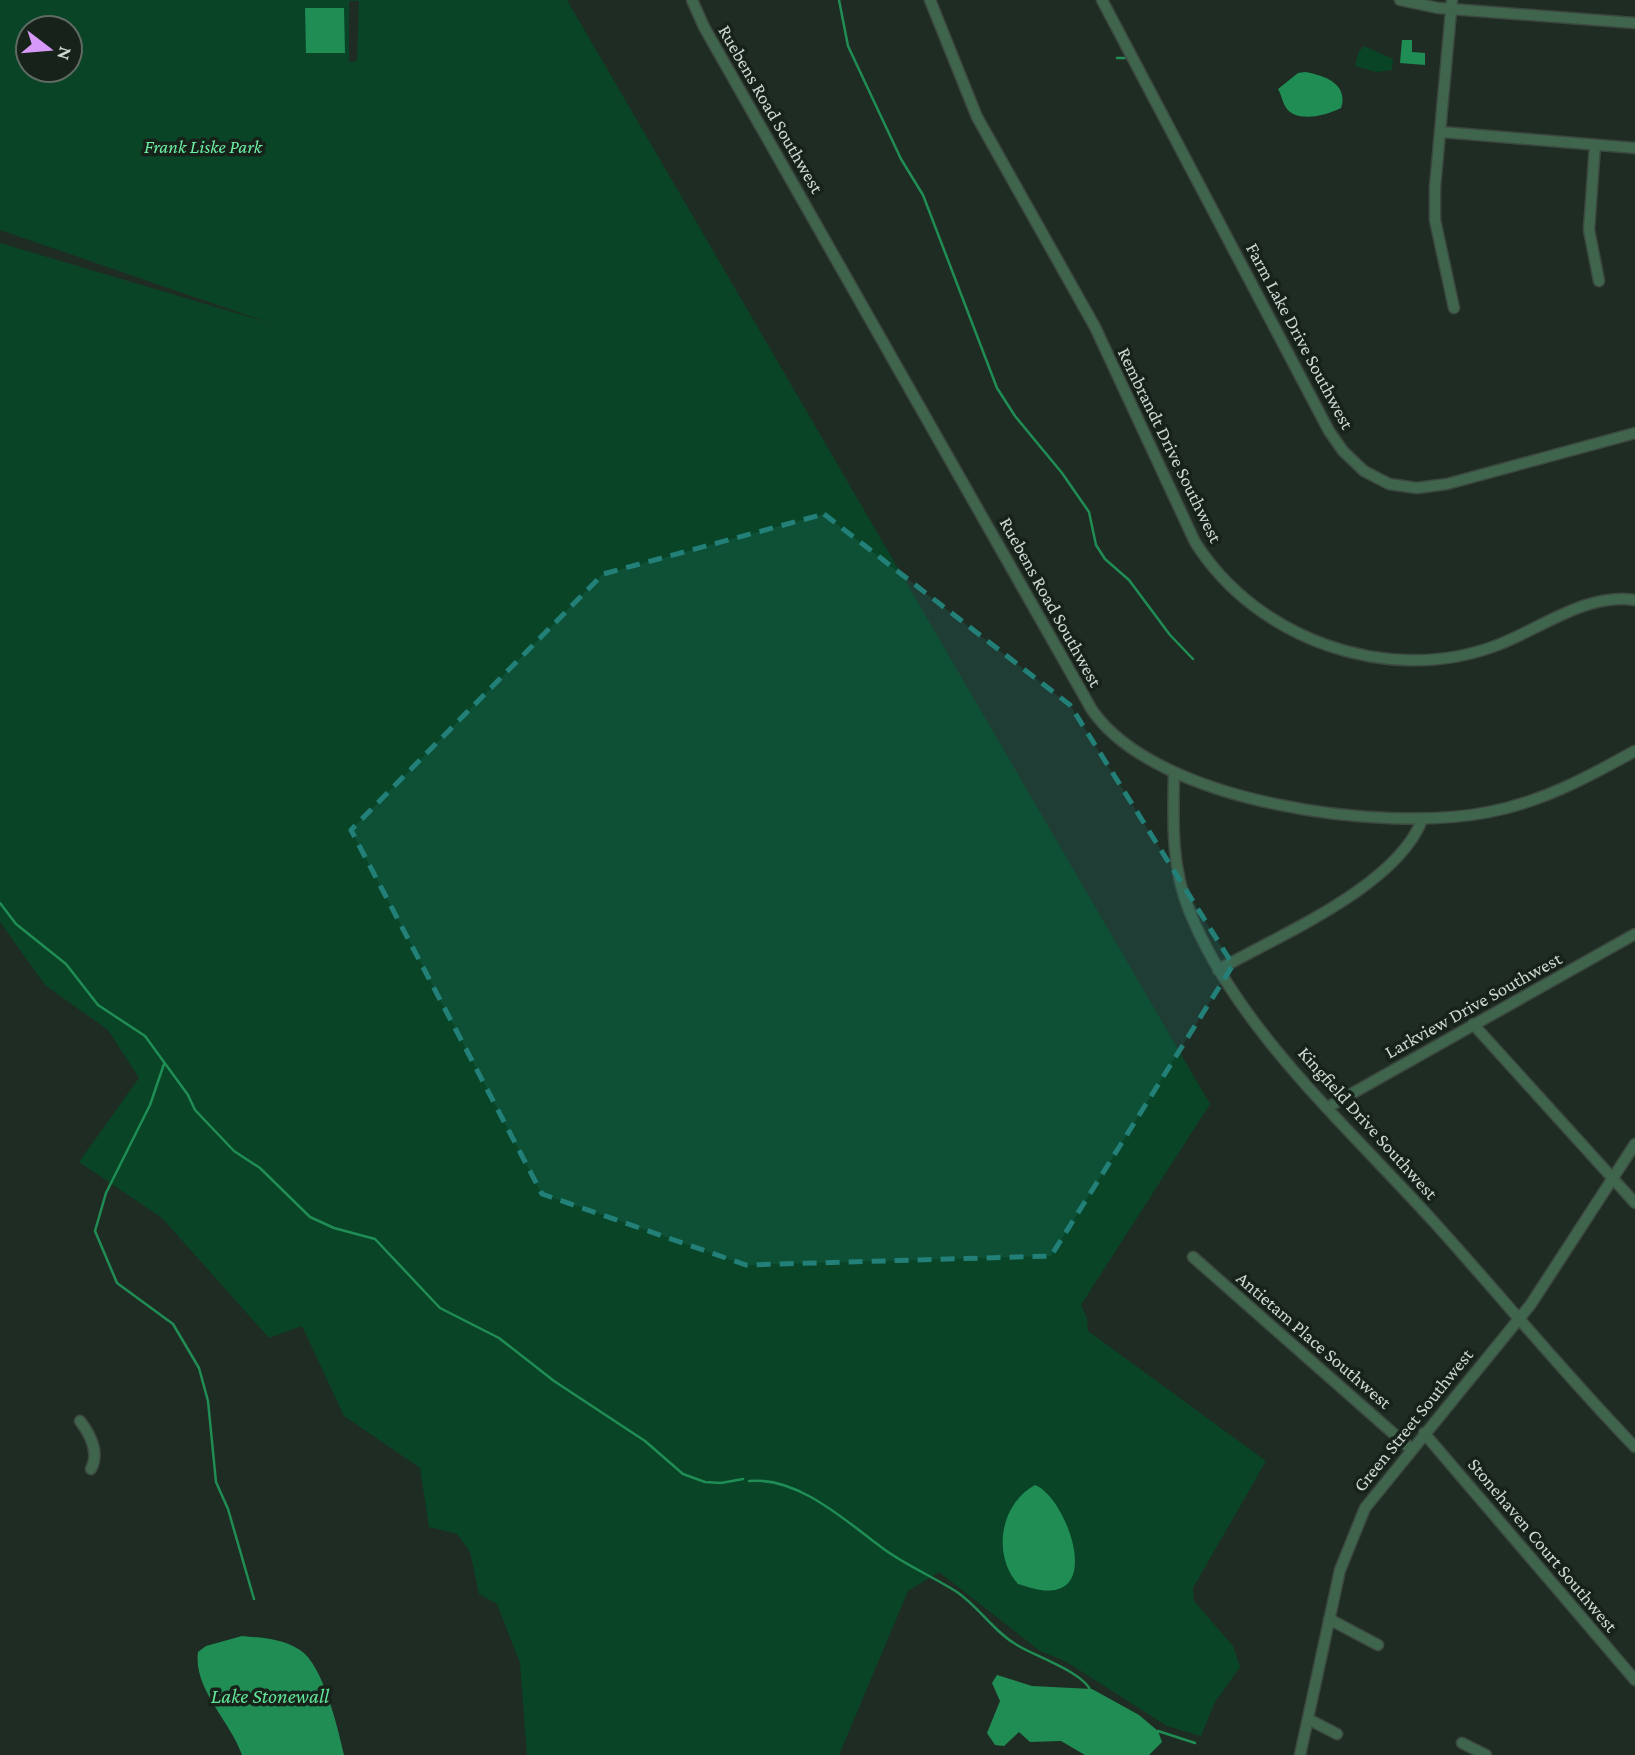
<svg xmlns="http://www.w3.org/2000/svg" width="1635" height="1755" viewBox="0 0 1635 1755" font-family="'Crimson Pro',serif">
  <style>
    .green { fill: #094426; fill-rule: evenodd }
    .water { fill: #208d55 }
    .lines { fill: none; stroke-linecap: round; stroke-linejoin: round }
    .stream { stroke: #208d55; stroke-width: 2.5 }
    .minor-casing { stroke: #3b473f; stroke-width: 13 }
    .minor { stroke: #3f654d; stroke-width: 10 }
    .marked { fill: #228078; fill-opacity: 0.2; stroke: #228078; stroke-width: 5; stroke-dasharray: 14 9; stroke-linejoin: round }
    .labels { text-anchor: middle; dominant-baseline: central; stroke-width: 7; stroke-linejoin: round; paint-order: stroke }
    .street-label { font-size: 19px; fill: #cfd7d1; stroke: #16221a }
    .park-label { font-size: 19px; font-style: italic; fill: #6defa3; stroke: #16221a }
    .water-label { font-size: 21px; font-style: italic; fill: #61e498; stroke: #16221a }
  </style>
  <rect width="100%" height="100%" fill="#1f2c23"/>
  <path class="green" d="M 0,0 L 567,0 L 1210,1104 L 1081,1305 L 1087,1318 L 1088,1331 L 1266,1461 L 1193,1588 L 1194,1601 L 1233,1646 L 1240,1667 L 1215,1702 L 1201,1736 L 1167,1726 L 1065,1661 L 1040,1651 L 939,1572 L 908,1591 L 839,1755 L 527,1755 L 520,1663 L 497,1604 L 479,1594 L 470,1552 L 457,1534 L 429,1527 L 420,1468 L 344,1416 L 302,1326 L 269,1338 L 162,1218 L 79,1162 L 139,1078 L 108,1030 L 45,985 L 0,922 L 0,243 L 273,324 L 0,230 ZM 349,1 L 359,1 L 357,61 L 349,62 ZM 28,28 L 70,28 L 70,70 L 28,70 Z
    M 1364,46 L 1393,59 L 1392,70 L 1376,72 L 1355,66 L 1359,51 Z"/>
  <path class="water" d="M 305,8 L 344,8 L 345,53 L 306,53 Z
    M 1402,40 L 1412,40 L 1412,52 L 1425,53 L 1425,65 L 1400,63 Z
    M 1305,72 C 1324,75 1349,84 1341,108 C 1328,115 1298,123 1287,109 C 1282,102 1282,96 1278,89 L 1298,73 Z
    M 1035,1485 C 1061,1495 1090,1566 1066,1585 C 1052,1596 1032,1588 1018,1584 C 992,1555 1000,1504 1035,1485 Z
    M 242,1636 C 263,1638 281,1638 300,1650 C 323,1664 338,1729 344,1755 L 242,1755 C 231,1722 193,1689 198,1652 L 206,1646 Z
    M 997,1675 L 1032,1686 L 1092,1689 L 1139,1715 L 1158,1731 L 1162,1742 L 1149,1755 L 1085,1755 L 1061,1741 L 1030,1742 L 1019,1732 L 1004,1746 L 995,1745 L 987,1733 L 1000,1701 L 992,1683 Z"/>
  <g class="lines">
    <path class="stream" d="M 839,0 L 848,46 L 901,159 L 923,195 L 997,388 L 1015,416 L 1062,473 L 1089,512 L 1096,545 L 1105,559 L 1129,580 L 1170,635 L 1193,659
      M 1117,58 L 1125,58
      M 0,903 L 16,924 L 66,964 L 98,1005 L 145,1036 L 188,1095 L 195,1110 L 234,1151 L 260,1168 L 310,1217 L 334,1228 L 375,1239 L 440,1308 L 499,1338 L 554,1381 L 645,1441 L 683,1474 L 705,1482 L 721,1483 L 743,1479
      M 164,1064 L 150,1105 L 106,1193 L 95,1231 L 117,1283 L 173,1324 L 199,1368 L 208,1401 L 216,1482 L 228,1509 L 254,1599
      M 749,1481 C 800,1476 850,1525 888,1552 C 910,1567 935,1578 957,1592 C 979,1607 994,1632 1017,1645 C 1034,1656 1086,1673 1091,1692
      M 1157,1734 L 1158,1731 L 1195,1743"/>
    <g class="minor-casing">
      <path id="minor" d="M 692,0 L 704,27 L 1092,710 C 1157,804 1384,833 1489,812 C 1542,802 1588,777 1635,751
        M 930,0 L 977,117 L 1095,327 L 1195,542 C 1256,639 1387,686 1495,646 C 1539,630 1586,592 1635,600
        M 1102,0 L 1329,431 L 1343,451 L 1364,471 L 1389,484 L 1417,488 L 1447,484 L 1635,433
        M 1400,0 L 1438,8 L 1635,23
        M 1452,0 L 1435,187 L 1435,220 L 1454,308
        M 1442,132 L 1635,148
        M 1595,145 L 1589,230 L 1599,281
        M 1174,774 C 1173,820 1171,866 1189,910 C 1236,1028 1349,1128 1433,1221 C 1501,1296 1565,1375 1635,1447
        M 1218,970 C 1279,935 1396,887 1422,820
        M 1473,1024 L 1635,1203
        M 1328,1107 L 1635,934
        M 1193,1257 L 1411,1449
        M 80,1421 C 90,1434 100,1452 91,1469
        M 1424,1433 L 1635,1680
        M 1329,1619 L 1378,1645
        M 1308,1719 L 1337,1734
        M 1462,1743 L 1486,1755
        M 1300,1755 L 1340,1570 L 1365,1508 L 1531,1304 L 1635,1144"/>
    </g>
    <use href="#minor" class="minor"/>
  </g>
  <path class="marked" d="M 824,514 L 1070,705 L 1233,965 L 1051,1256 L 746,1265 L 542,1194 L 351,830 L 603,574 Z"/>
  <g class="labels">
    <g class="street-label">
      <text transform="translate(771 109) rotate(60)">Ruebens Road Southwest</text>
      <text transform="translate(1300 336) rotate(62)">Farm Lake Drive Southwest</text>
      <text transform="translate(1170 445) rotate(64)">Rembrandt Drive Southwest</text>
      <text transform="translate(1051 602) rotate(61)">Ruebens Road Southwest</text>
      <text transform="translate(1473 1005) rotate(-29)">Larkview Drive Southwest</text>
      <text transform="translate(1368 1123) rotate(48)">Kingfield Drive Southwest</text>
      <text transform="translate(1314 1340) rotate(41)">Antietam Place Southwest</text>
      <text transform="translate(1413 1420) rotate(-51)">Green Street Southwest</text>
      <text transform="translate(1543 1545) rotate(50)">Stonehaven Court Southwest</text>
    </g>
    <g class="park-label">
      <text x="203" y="146">Frank Liske Park</text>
    </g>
    <g class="water-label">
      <text x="270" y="1696">Lake Stonewall</text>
    </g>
  </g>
  <g transform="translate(49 49) rotate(106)"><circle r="33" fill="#16221a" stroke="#606a63" stroke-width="2"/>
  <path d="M0-5L12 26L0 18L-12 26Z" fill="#d89af8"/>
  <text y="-10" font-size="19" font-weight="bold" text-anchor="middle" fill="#cfd7d1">N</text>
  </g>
</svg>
